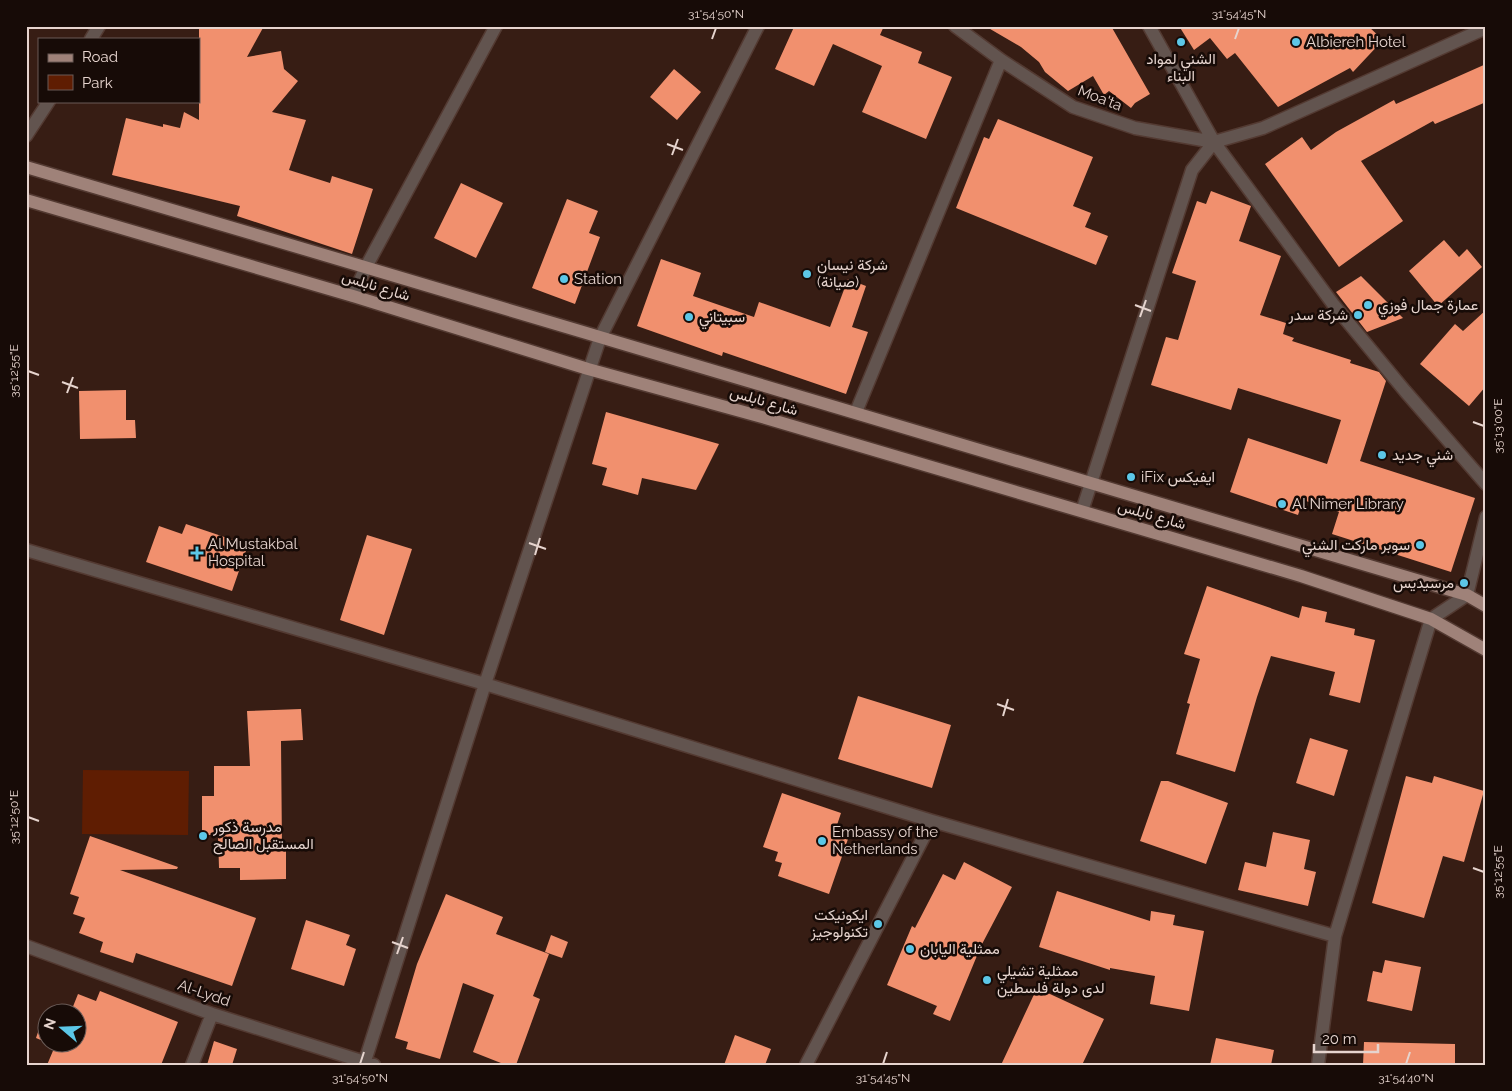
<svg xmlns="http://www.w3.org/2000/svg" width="1512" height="1091" viewBox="0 0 1512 1091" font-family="Raleway,Vazirmatn,sans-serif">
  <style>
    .green { fill: #5f1d02 }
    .building { fill: #f1906e }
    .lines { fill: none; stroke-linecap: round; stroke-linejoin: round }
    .minor-casing { stroke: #533a32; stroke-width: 15 }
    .major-casing { stroke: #533a32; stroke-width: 15 }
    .minor { stroke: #62544f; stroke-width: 12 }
    .major { stroke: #9f8279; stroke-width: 12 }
    .ticks { fill: none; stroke: #e6d4ce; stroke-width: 2 }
    .poi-dot { fill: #5cc7e7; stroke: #170b07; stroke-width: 2 }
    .labels { text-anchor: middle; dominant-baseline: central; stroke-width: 5; stroke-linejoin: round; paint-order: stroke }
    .poi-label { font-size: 15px; fill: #e6d4ce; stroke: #170b07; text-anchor: start }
    .street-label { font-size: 15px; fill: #e6d4ce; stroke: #170b07 }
    .neatline { fill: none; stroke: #e6d4ce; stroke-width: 2 }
    .ticks-label { font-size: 12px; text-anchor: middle; fill: #e6d4ce }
  </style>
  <rect width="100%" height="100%" fill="#371d14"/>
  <path class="green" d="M 83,770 L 189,771 L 188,835 L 82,834 Z"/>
  <path class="building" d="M 199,26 L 264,26 L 247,57 L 281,51 L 284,69 L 298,81 L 272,112 L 306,120 L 289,170 L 330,183 L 332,176 L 373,189 L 352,254 L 237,216 L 240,206 L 112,175 L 126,118 L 163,127 L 163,124 L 180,128 L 184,112 L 199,120 Z
    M 792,26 L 884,26 L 880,35 L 922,52 L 918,63 L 952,77 L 926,139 L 862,112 L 882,66 L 833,44 L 814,86 L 775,69 L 794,27 Z
    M 985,26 L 1111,26 L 1150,94 L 1135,103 L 1131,108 L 1109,91 L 1104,95 L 1093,76 L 1068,91 L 1045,72 L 1039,62 L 1021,47 Z
    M 1179,26 L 1368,26 L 1383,40 L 1353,72 L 1350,68 L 1278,107 L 1235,53 L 1227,59 L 1210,38 L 1194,50 Z
    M 1486,64 L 1486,102 L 1435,124 L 1433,121 L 1361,161 L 1403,221 L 1339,267 L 1265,164 L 1302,137 L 1311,150 L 1336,132 L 1394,100 L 1396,104 Z
    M 674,69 L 701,92 L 677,120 L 650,97 Z
    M 998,119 L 1093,157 L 1073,206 L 1091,213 L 1085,227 L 1108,236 L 1096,265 L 956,208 L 984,137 L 989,139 Z
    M 461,183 L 503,203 L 476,258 L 434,238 Z
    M 1211,191 L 1251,206 L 1239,241 L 1281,256 L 1260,315 L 1286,323 L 1283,334 L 1294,338 L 1292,341 L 1351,360 L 1350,363 L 1379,372 L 1386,381 L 1360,461 L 1475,498 L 1451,572 L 1332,534 L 1339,512 L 1303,500 L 1298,515 L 1230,492 L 1248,438 L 1327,464 L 1341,420 L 1238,388 L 1231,410 L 1151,385 L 1166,337 L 1178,340 L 1196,281 L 1172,273 L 1197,201 L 1206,204 Z
    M 567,199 L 598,211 L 589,233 L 600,237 L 575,304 L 532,288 Z
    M 1444,240 L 1459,257 L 1467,249 L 1482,267 L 1438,306 L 1409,271 Z
    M 661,259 L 701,273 L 693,296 L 754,317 L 759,302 L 830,327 L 848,279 L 866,286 L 852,327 L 868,332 L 846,394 L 723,352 L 722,356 L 637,326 Z
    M 1361,276 L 1403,318 L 1367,332 L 1336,292 Z
    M 1486,310 L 1486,386 L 1469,406 L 1420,364 L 1455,324 L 1463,331 Z
    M 126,390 L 126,420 L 135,420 L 136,438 L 80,439 L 79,391 Z
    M 606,412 L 719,444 L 696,490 L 642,478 L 638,495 L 602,485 L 607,468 L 592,464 Z
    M 186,524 L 248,545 L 232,591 L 146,562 L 159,526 L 182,534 Z
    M 367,535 L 412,549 L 384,635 L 340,620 Z
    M 1207,586 L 1299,618 L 1302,606 L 1327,612 L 1325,622 L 1355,629 L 1354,635 L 1375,640 L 1360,703 L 1329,695 L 1335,672 L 1271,656 L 1257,697 L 1235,772 L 1176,754 L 1190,704 L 1187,703 L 1200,659 L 1184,654 Z
    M 858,696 L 951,725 L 932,788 L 838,759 Z
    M 301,709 L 303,740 L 281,741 L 282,848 L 286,848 L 286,879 L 240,880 L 240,868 L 219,868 L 218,835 L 202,835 L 202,796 L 214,796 L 214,766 L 250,766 L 247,711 Z
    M 1310,738 L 1348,750 L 1334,796 L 1296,783 Z
    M 1406,776 L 1432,783 L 1434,776 L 1484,791 L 1464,862 L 1443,856 L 1424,918 L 1372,903 Z
    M 1161,781 L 1168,781 L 1228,803 L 1206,864 L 1140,841 Z
    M 782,793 L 841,813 L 834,834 L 848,839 L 829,894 L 778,876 L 782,863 L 775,861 L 778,852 L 763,847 Z
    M 1273,832 L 1310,840 L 1304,869 L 1316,872 L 1308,906 L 1238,890 L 1245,862 L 1266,867 Z
    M 90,836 L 178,867 L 177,869 L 120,870 L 256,918 L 232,986 L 136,953 L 133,963 L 100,952 L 103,942 L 79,933 L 85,918 L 73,914 L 79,897 L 70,894 Z
    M 964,862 L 1012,887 L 981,946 L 950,1021 L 933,1014 L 937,1006 L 887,985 L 912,926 L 915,928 L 943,874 L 955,880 Z
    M 1057,891 L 1150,921 L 1151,911 L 1175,915 L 1173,925 L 1204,931 L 1189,1011 L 1150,1004 L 1155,976 L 1110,968 L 1110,970 L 1039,947 Z
    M 446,894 L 503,917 L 496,934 L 549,954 L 533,996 L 540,999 L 516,1065 L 506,1065 L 473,1052 L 494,995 L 463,983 L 440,1059 L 406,1049 L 408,1042 L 395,1038 L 417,964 Z
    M 306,920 L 350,935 L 346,945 L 356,949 L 344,986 L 291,969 Z
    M 551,935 L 568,942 L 562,958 L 545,952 Z
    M 1385,960 L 1421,967 L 1412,1011 L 1367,1001 L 1373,971 L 1382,973 Z
    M 1037,988 L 1104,1019 L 1082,1065 L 1001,1065 Z
    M 100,991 L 178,1022 L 161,1065 L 47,1065 L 55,1046 L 49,1044 L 78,1044 L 78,1014 L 58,1014 L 62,1005 L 72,1009 L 78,994 L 96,1001 Z
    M 41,1023 L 48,1026 L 48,1043 L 36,1038 Z
    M 735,1035 L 771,1049 L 765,1065 L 724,1065 Z
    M 1216,1038 L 1274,1050 L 1271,1065 L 1210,1065 Z
    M 214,1041 L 237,1049 L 232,1065 L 207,1065 Z
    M 1364,1042 L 1455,1044 L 1455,1065 L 1363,1065 Z"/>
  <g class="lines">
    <g class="minor-casing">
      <path id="minor" d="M 955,26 L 1001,60 L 1073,107 L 1135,128 L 1214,142 L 1263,128 L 1486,28
        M 1149,26 L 1214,142 L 1333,304 L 1405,391 L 1486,484
        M 91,39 L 99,26
        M 26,136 L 49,101
        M 353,296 L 366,267 L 496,26
        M 856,412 L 1001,60
        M 1082,511 L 1192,170 L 1214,142
        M 26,550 L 485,684 L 932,821 L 1335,936
        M 26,946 L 212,1014 L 374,1065
        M 365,1061 L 485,684 L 600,338 L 758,26
        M 192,1065 L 212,1014
        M 806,1065 L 932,821
        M 1318,1065 L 1335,936 L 1431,619 L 1467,595 L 1486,517"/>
    </g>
    <g class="major-casing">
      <path id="major" d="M 26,167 C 507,308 987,453 1467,595 L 1486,606
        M 26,200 L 353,296 L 588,369 L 762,417 L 1301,576 L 1431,619 L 1486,650"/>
    </g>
    <use href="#minor" class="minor"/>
    <use href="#major" class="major"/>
  </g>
  <path class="ticks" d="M 712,39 L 716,28M 1235,39 L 1239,28M 667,144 L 683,150M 672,155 L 678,139M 1135,305 L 1151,311M 1140,317 L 1146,300M 28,371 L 39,375M 62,382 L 78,388M 67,393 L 73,377M 1473,422 L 1484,426M 529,543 L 546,549M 535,555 L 540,538M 997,704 L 1014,710M 1003,716 L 1008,699M 28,817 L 39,821M 1473,868 L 1484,872M 392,942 L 408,948M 397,954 L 403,937M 360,1064 L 364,1052M 883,1064 L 887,1052M 1406,1064 L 1410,1052"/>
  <g class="poi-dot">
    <circle cx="1181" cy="42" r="5"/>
    <circle cx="1296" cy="42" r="5"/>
    <circle cx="807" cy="274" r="5"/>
    <circle cx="564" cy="279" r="5"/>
    <circle cx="1368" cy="305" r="5"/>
    <circle cx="1358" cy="315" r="5"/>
    <circle cx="689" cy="317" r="5"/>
    <circle cx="1382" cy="455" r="5"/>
    <circle cx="1131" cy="477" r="5"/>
    <circle cx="1282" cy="504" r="5"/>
    <circle cx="1420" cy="545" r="5"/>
    <path d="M194.5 545.5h5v5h5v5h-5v5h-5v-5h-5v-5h5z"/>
    <circle cx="1464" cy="583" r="5"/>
    <circle cx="203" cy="836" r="5"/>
    <circle cx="822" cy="841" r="5"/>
    <circle cx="878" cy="924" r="5"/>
    <circle cx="910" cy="949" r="5"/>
    <circle cx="987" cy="980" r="5"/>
  </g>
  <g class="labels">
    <g class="poi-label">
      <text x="1306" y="42">Albiereh Hotel</text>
      <text x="1181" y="59" text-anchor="middle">الشني لمواد<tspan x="1181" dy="17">البناء</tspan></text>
      <text x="817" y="265">شركة نيسان<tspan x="817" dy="17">(صيانة)</tspan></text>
      <text x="574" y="279">Station</text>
      <text x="1378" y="305">عمارة جمال فوزي</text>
      <text x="1348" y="315" text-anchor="end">شركة سدر</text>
      <text x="699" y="317">سبيتاني</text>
      <text x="1392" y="455">شني جديد</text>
      <text x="1141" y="477">iFix ايفيكس</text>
      <text x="1292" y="504">Al Nimer Library</text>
      <text x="208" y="544">Al Mustakbal<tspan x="208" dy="17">Hospital</tspan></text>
      <text x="1410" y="545" text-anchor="end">سوبر ماركت الشني</text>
      <text x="1454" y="583" text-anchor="end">مرسيديس</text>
      <text x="213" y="827">مدرسة ذكور<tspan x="213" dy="17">المستقبل الصالح</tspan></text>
      <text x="832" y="832">Embassy of the<tspan x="832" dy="17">Netherlands</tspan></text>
      <text x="868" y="915" text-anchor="end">ايكونيكت<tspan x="868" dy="17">تكنولوجيز</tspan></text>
      <text x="920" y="949">ممثلية اليابان</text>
      <text x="997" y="971">ممثلية تشيلي<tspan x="997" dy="17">لدى دولة فلسطين</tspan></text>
    </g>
    <g class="street-label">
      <text transform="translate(1100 98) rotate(21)">Moa'ta</text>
      <text transform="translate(376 286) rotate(17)">شارع نابلس</text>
      <text transform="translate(764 401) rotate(16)">شارع نابلس</text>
      <text transform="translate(1152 515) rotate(16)">شارع نابلس</text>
      <text transform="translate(204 993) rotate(19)">Al-Lydd</text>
    </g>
  </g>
  <rect width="1512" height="1091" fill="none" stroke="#170b07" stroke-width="55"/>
  <rect x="38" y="38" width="162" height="65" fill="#170b07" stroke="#6a5b57"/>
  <rect x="48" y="54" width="25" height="8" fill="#9f8279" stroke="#6a5b57"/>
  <text x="82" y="62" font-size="15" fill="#e6d4ce">Road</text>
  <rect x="48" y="75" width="25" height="15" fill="#5f1d02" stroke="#6a5b57"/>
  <text x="82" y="88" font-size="15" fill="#e6d4ce">Park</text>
  <g transform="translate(62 1028) rotate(289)"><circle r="24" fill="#170b07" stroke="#6a5b57"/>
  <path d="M0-4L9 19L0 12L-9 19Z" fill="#5cc7e7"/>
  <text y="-8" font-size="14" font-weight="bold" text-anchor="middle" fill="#e6d4ce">N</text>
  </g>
  <path d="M1314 1044v8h64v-8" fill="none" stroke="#e6d4ce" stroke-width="2.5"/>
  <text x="1322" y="1044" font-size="15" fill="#e6d4ce" stroke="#170b07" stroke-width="4" paint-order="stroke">20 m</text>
  <rect x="28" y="28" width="1456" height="1036" class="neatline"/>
  <g class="ticks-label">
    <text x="716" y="18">31°54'50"N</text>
    <text x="1239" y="18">31°54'45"N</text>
    <text transform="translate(14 371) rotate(-90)" y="4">35°12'55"E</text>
    <text transform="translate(1498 426) rotate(-90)" y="4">35°13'00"E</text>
    <text transform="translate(14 817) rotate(-90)" y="4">35°12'50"E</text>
    <text transform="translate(1498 872) rotate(-90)" y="4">35°12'55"E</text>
    <text x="360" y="1082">31°54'50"N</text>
    <text x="883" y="1082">31°54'45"N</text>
    <text x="1406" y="1082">31°54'40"N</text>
  </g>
</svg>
